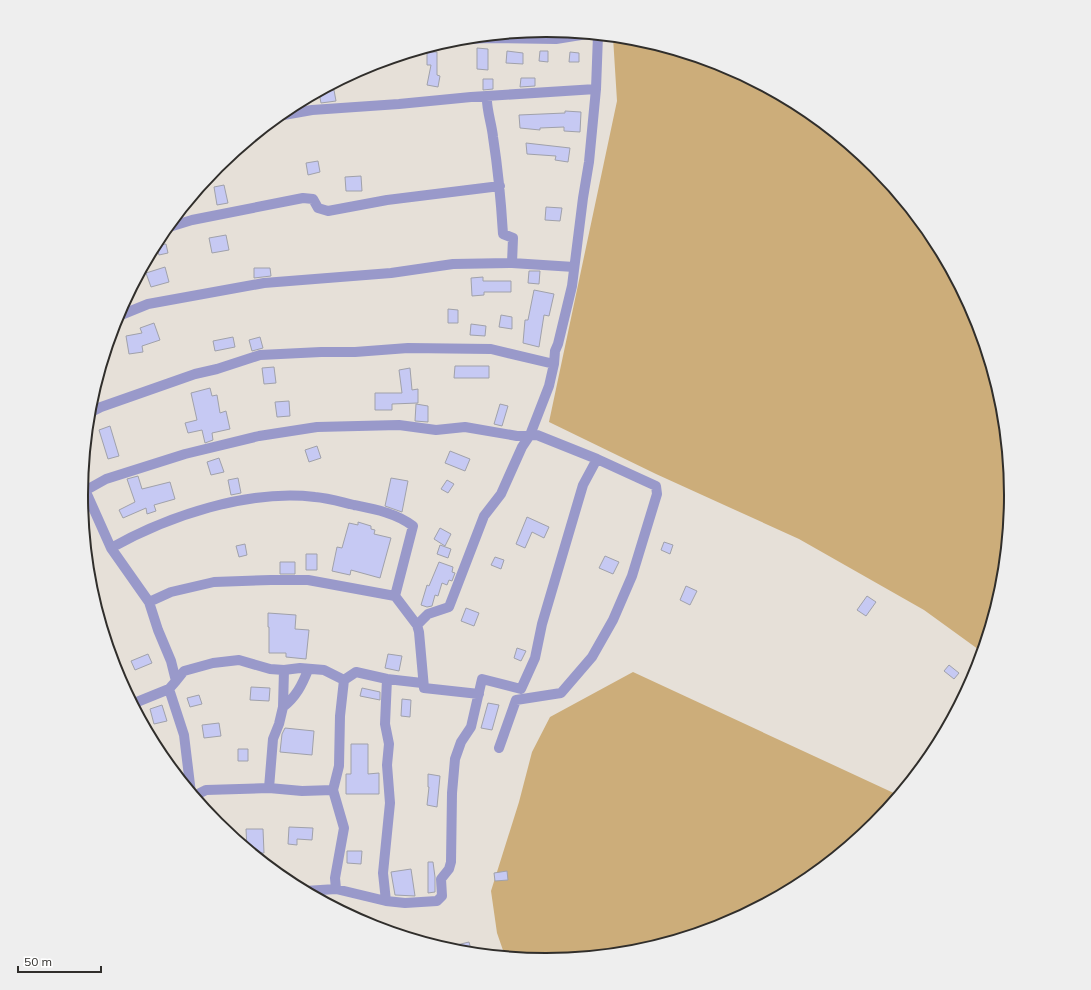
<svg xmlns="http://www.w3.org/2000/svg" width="1091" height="990" viewBox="0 0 1091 990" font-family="Mulish,sans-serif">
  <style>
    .green { fill: #ccad7a }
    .building { fill: #c6c9f3; stroke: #a0a1aa }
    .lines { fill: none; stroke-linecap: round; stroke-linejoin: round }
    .minor { stroke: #9999ca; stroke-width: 10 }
    .rim { fill: none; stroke: #302e2b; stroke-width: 2 }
  </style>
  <rect width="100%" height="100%" fill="#e6e0d8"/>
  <path class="green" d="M 613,37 L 636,39 L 724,65 L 804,108 L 874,166 L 932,237 L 975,317 L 1002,405 L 1010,495 L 1002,586 L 982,652 L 924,610 L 799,539 L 656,474 L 549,422 L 617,101 Z
    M 633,672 L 898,795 L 874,824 L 804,882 L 723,925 L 636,951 L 545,960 L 505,956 L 497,933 L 491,891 L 519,802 L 532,752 L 550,717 Z"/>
  <path class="building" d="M 477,48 L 488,49 L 488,70 L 477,69 Z
    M 507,51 L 523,53 L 523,64 L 506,63 Z
    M 540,51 L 548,51 L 548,62 L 539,61 Z
    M 427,52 L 437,52 L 437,75 L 440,76 L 438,87 L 427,85 L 431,65 L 427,65 Z
    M 570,52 L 579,53 L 579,62 L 569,62 Z
    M 521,78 L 535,78 L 535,86 L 520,87 Z
    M 483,79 L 493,79 L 493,89 L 483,90 Z
    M 334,90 L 336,101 L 321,103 L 319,93 Z
    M 565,111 L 581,112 L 580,132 L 564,131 L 564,127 L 540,128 L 540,130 L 520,128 L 519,115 L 565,113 Z
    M 526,143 L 570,148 L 568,162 L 555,160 L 556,156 L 527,154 Z
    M 318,161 L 320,172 L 308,175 L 306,163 Z
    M 361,176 L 362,191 L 346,191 L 345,177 Z
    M 224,185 L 228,203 L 217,205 L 214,187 Z
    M 546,207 L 562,208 L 560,221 L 545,220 Z
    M 226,235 L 229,250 L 212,253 L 209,238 Z
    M 166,244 L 168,253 L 159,255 L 156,246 Z
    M 165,267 L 169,282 L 151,287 L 146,273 Z
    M 254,268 L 270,268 L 271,276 L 254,278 Z
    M 529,271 L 540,271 L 539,284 L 528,283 Z
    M 483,277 L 483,281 L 511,281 L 511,292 L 484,292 L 484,295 L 472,296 L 471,278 Z
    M 534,290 L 554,294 L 549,316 L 544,315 L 539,347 L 523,343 L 525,320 L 528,320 Z
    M 448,309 L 458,310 L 458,323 L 448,323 Z
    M 501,315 L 512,317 L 512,329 L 499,327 Z
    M 154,323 L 160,340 L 142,346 L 143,352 L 129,354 L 126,336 L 142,333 L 140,328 Z
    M 471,324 L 486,326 L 485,336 L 470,335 Z
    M 233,337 L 235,347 L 215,351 L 213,341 Z
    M 260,337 L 263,348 L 252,351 L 249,340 Z
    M 455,366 L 489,366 L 489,378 L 454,378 Z
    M 274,367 L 276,383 L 264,384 L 262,368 Z
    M 410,368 L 412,390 L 418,389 L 418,403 L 392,404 L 392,410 L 375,410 L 375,393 L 402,393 L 399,370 Z
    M 210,388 L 212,396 L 217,395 L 220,413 L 226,411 L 230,429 L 212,433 L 213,440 L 205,443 L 202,430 L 188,433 L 185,423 L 197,420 L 191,393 Z
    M 289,401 L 290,416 L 277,417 L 275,402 Z
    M 416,404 L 428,406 L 428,422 L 415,421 Z
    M 500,404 L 508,406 L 502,426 L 494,424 Z
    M 110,426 L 119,456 L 108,459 L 99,430 Z
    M 317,446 L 321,458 L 309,462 L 305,450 Z
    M 450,451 L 470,459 L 465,471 L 445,463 Z
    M 219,458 L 224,472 L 211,475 L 207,462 Z
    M 138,476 L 142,489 L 170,482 L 175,499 L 154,505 L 156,511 L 147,514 L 146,508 L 123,518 L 119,510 L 135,502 L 127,479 Z
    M 238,478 L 241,493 L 231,495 L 228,480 Z
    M 391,478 L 408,481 L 402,512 L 385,506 Z
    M 447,480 L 454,484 L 448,493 L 441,489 Z
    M 527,517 L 549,527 L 544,538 L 532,532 L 525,548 L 516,544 Z
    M 358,522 L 371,526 L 371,529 L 375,530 L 374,534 L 391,538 L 380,578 L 351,570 L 350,575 L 332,571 L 337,547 L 342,548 L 349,523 L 358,525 Z
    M 440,528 L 451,534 L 445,546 L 434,539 Z
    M 664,542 L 673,545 L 670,554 L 661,550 Z
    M 245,544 L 247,555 L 239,557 L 236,546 Z
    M 440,545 L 451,549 L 448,558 L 437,554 Z
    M 306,554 L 317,554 L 317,570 L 306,570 Z
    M 605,556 L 619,562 L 613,574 L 599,568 Z
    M 495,557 L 504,560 L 501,569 L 491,565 Z
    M 280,562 L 295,562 L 295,574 L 280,574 Z
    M 439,562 L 453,567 L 452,572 L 455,573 L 452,581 L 449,580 L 447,585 L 442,583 L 438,596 L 435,595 L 432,606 L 427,607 L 421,605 L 427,585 L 429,586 Z
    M 686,586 L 697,591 L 690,605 L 680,600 Z
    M 867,596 L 876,602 L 866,616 L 857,610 Z
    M 466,608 L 479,613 L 474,626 L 461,621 Z
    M 268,613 L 296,615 L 295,629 L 309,630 L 306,659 L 286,657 L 286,653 L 269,653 L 269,627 L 268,627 Z
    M 517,648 L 526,651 L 521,661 L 514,658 Z
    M 148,654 L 152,663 L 135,670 L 131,661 Z
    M 388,654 L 402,656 L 399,671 L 385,668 Z
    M 949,665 L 959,673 L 954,679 L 944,671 Z
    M 251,687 L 270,688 L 269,701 L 250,700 Z
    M 362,688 L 380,692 L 380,700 L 360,696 Z
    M 199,695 L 202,704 L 190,707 L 187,698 Z
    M 402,699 L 411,700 L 410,717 L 401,716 Z
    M 488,703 L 499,705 L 492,730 L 481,728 Z
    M 162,705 L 167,721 L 154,724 L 150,709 Z
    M 219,723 L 221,736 L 204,738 L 202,725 Z
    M 285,728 L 314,731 L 312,755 L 280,752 L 282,734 Z
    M 351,744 L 368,744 L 368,774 L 379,773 L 379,794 L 346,794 L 346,774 L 351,774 Z
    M 238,749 L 248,749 L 248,761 L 238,761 Z
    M 428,774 L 440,776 L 437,807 L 427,805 L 429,787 L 428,787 Z
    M 289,827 L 313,828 L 312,840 L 297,839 L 297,845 L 288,844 Z
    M 246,829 L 263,829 L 264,853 L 253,853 L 247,849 Z
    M 347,851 L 362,851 L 361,864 L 347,863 Z
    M 428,862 L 433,862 L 435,877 L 435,892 L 428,893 Z
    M 411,869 L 415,896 L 395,895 L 391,872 Z
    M 507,871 L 508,880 L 495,881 L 494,873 Z
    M 469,942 L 472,953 L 455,951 L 444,948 Z"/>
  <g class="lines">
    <path class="minor" d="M 452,40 L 488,38 L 556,39 L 587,34
      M 487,97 C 486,108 492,125 493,137 C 498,169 501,201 503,234 L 513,238 L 512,263
      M 278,116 L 312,110 L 399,104 L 471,97 L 596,89
      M 166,228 L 192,220 L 303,198 L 313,199 L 318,208 L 328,211 L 387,200 L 500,186
      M 116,317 L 148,304 L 264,283 L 391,273 L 453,264 L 512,263 L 574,267
      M 89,413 L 101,407 L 195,374 L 217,369 L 260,355 L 321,352 L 355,352 L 408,348 L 491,349 L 554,364
      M 82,483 L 111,548 L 149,602 L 158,630 L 171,661 L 176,681 L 169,689 L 184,735 L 191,793
      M 81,493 L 106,479 L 185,454 L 259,436 L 317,427 L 399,425 L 436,430 L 465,427 L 517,436 L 537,435 L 597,459 L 656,486 L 657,494 L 632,576 L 613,620 L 592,657 L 561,693 L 516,700 L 499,748
      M 111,548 C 168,516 248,489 315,497 C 328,498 341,502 354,505 C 374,509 396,513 413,526 L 395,596
      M 149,602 L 171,592 L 214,582 L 271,580 L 308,580 L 395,596 L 417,625 L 419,632 L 424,688 L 479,694
      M 417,625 L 428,614 L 449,607 L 484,516 L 501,494 L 522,447 L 530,435 L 549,386 L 554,364 L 555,351 L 558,344 L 572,286 L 583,198 L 589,162 L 596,89 L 598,35
      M 176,681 L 184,671 L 213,663 L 239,660 L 270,669 L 284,670 L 300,668 L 324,670 L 344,680 L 356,672 L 387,679 L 422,683
      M 132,704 L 169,689
      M 283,707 L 284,670
      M 269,788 L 273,739 L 279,724 L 283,707 C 296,697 302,685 308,670
      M 194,796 L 206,790 L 269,788 L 302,791 L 333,790
      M 336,889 L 335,878 L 344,828 L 333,790 L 339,766 L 340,716 L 344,680
      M 305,891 L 336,889 L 386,901 L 405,903 L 437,901 L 442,896 L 441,879 L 449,869 L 451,862 L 452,793 L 455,759 L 461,742 L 471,727 L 482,679 L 521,689 L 535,658 L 542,624 L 583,485 L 597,459
      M 386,901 L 383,873 L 390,803 L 387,765 L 389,744 L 385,724 L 387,679"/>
  </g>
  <path d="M0 0H1091V990H0ZM88 495a458 458 0 1 1 916 0a458 458 0 1 1-916 0Z" fill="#eee" fill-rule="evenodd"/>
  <path class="rim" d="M88 495a458 458 0 1 1 916 0a458 458 0 1 1-916 0Z"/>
  <path d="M18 966v6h83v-6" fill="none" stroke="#302e2b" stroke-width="2"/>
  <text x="24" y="966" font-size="12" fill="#302e2b" stroke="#ffffff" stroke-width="3" paint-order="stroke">50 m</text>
</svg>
